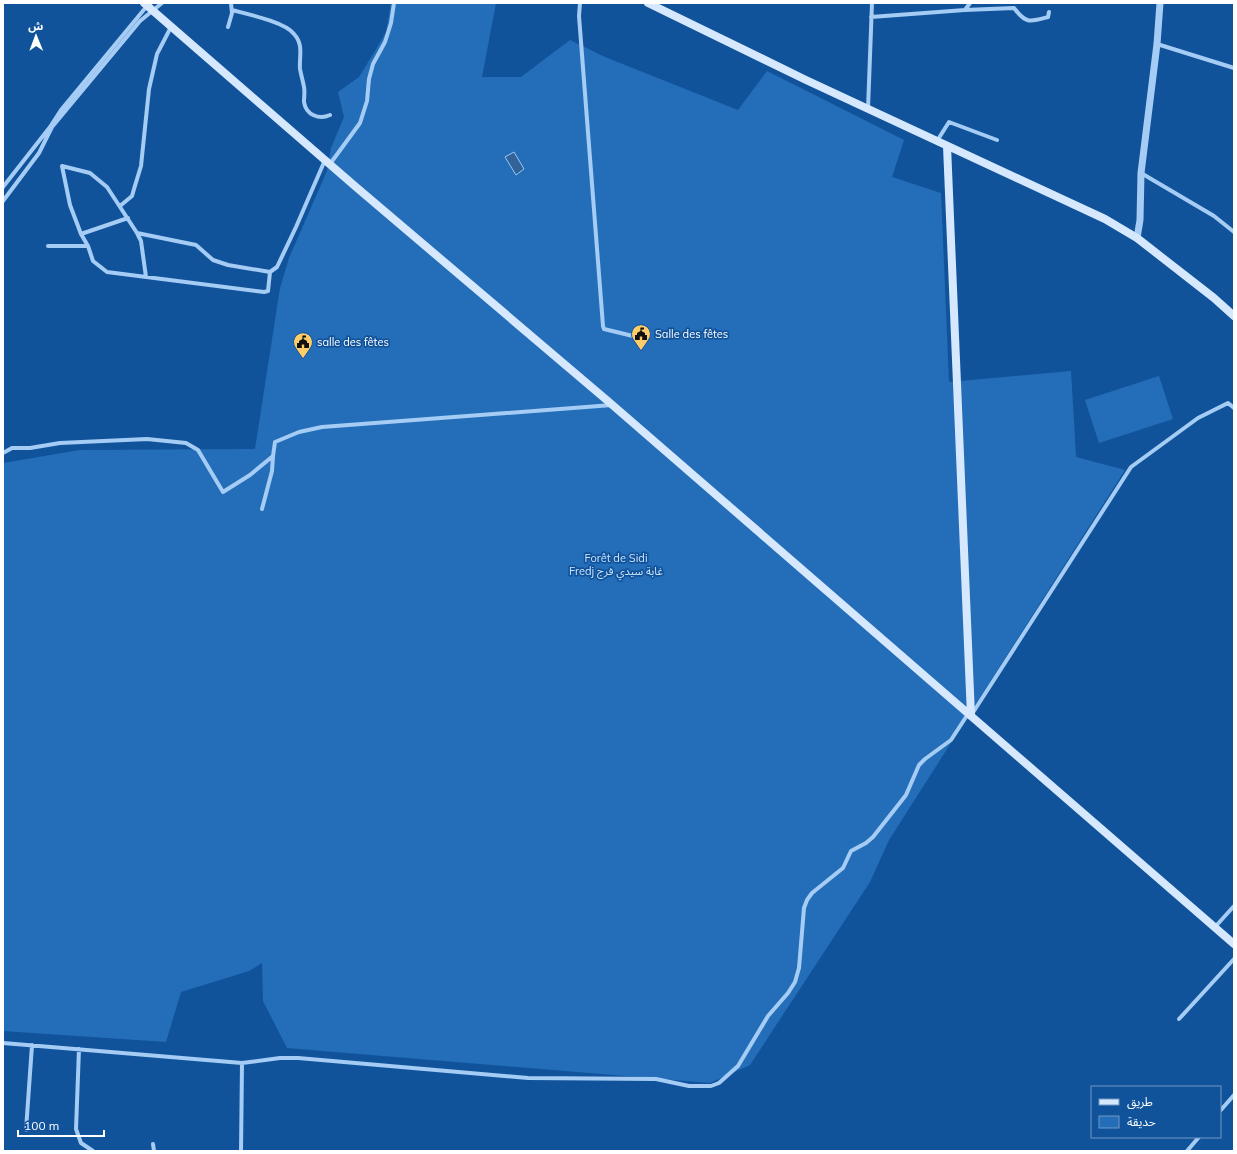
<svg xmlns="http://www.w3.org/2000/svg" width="1237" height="1154" viewBox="0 0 1237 1154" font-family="Mulish,'Noto Sans Arabic',sans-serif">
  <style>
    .green { fill: #246eb9 }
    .water { fill: #326297; stroke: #97c8f7 }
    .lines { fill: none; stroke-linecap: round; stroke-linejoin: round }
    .minor { stroke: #a5ccf4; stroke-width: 4 }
    .tertiary { stroke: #a5ccf4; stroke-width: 7 }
    .secondary { stroke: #d5e8fd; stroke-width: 8 }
    .labels { text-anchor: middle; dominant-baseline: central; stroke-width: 3.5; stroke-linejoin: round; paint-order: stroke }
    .poi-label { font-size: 11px; fill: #fff; stroke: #11539b; text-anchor: start }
    .park-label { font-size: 11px; fill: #cde5fe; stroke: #11539b }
  </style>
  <rect width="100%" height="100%" fill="#11539b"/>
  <path class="green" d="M 391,3 L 496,3 L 482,77 L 521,77 L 570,40 L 605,57 L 738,110 L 767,71 L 904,140 L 892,177 L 941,193 L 949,382 L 1071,371 L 1076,457 L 1125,470 L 889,840 L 870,882 L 750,1065 L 710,1083 L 287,1048 L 263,1001 L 262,963 L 249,971 L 181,992 L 166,1042 L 3,1031 L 3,463 L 80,450 L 255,449 L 280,288 L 289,258 L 327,171 L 331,148 L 344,117 L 338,92 L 359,77 L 375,51 L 386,32 Z
    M 1159,376 L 1173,419 L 1099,443 L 1085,400 Z"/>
  <path class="water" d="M 514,152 L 524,169 L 516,175 L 505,157 Z"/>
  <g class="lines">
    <path class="minor" d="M 580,3 L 579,16 L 603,326 L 604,329 L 637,337
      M 232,10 C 247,14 285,22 294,34 C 304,45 299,56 300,69 C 301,75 303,81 304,87 C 305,92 304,97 304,102 C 306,115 319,120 330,115
      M 965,10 L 970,3
      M 871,17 L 965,10 L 1014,8 C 1026,24 1030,22 1048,17 L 1049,12
      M 228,27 L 232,13 L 231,3
      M 1157,44 L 1234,68
      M 868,109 L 872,3
      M 937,141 L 949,122 L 997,140
      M 330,164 L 360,123 L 367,101 L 369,79 L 373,64 L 385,42 L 391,23 L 394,3
      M 1141,173 L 1214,216 L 1234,232
      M 3,187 L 50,127 L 61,110 L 147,6 L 151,3
      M 3,201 L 39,153 L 52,127 L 140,21 L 162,3
      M 120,206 L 132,196 L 134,189 L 141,166 L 149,89 L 157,54 L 171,27
      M 137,233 L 196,245 L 213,260 L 228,265 L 270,272
      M 81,234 L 128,218
      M 48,246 L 88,246
      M 146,277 L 141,241 L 137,233 L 107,187 L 90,173 L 62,166 L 70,205 L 81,234 L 88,246 L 93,261 L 107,272 L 264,292 L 268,291 L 270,272 L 277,267 L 296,227 L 325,160
      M 3,453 L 12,448 L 30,448 L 60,443 L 147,439 L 186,443 L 198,450 L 223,492 L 250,475 L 273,456 L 275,442 L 299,432 L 322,427 L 612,405
      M 262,509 L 272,471 L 273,456
      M 972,714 L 1131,467 L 1198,418 L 1228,403 L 1234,408
      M 1215,927 L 1234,906
      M 1179,1019 L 1234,959
      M 3,1043 L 242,1063 L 280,1058 L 298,1058 L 528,1078 L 656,1079 L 689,1086 L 711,1086 L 719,1083 L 738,1066 L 768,1016 L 788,993 L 795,982 L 799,968 L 804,908 L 807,900 L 812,893 L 843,868 L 851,851 L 866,843 L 873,837 L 906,795 L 919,765 L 925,759 L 951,740 L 966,717
      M 79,1049 L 76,1129 L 81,1143 L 93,1151
      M 1220,1111 L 1234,1095
      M 26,1130 L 32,1045
      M 153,1144 L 154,1151
      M 241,1151 L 242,1063
      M 1187,1151 L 1199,1137"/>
    <path class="tertiary" d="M 1137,238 L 1140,220 L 1141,173 L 1157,44 L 1160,3"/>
    <path class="secondary" d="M 144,3 L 356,187 L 609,402 L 1234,944
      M 648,3 L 806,80 L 1105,219 L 1137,238 L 1214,298 L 1234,316
      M 947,146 L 971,716"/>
  </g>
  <defs>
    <g id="civic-pin" transform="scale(1)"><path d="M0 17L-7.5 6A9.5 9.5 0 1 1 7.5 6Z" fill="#ffcd68" stroke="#11539b"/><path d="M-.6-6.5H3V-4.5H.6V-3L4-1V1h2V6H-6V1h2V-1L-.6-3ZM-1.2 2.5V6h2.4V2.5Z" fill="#111"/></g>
  </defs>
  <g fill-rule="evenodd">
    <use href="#civic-pin" x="641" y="334"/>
    <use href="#civic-pin" x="303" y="342"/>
  </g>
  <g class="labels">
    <g class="poi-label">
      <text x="655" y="334">Salle des fêtes</text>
      <text x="317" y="342">salle des fêtes</text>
    </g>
    <g class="park-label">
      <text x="616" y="558">Forêt de Sidi<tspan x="616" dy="13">Fredj غابة سيدي فرج</tspan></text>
    </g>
  </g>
  <rect width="1237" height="1154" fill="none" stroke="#ffffff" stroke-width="8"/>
  <rect x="1091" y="1086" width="130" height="52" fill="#11539b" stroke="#7098c3"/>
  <rect x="1099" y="1099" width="20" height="6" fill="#d5e8fd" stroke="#7098c3"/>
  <text x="1127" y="1106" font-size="12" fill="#ffffff">طريق</text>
  <rect x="1099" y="1116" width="20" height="12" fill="#246eb9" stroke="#7098c3"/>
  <text x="1127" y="1126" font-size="12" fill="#ffffff">حديقة</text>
  <g transform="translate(36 36) rotate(359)" stroke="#11539b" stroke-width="3" paint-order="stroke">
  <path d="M0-3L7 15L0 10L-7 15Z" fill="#ffffff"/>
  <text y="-6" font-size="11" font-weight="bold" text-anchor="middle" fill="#ffffff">ش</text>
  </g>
  <path d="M18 1130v6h86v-6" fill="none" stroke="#ffffff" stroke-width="2"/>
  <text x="24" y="1130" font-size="12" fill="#ffffff" stroke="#11539b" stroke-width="3" paint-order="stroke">100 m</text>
</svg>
